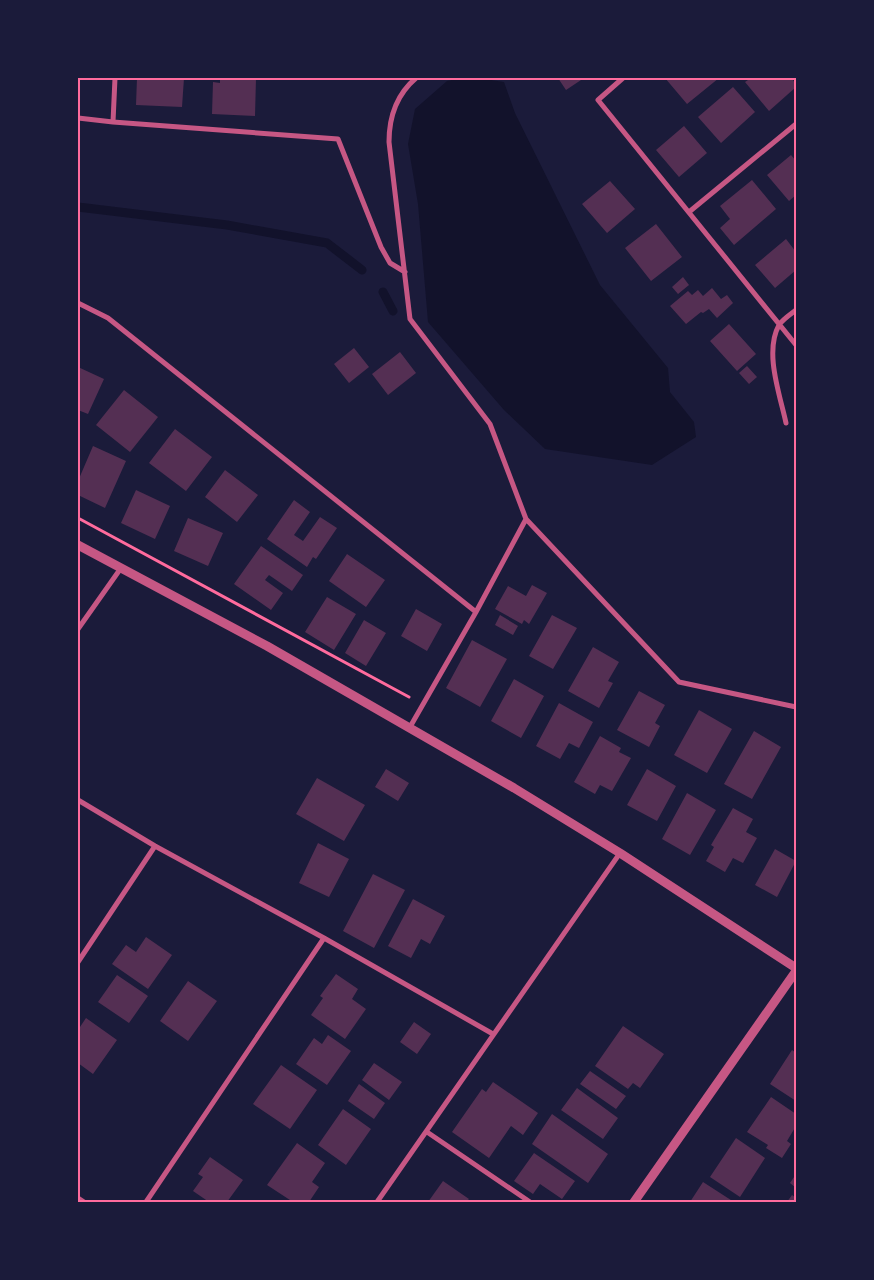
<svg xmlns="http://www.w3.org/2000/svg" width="874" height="1280" viewBox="0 0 874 1280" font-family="'DM Sans',sans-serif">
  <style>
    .water { fill: #12122b }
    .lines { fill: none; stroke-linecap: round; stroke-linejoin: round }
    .stream { stroke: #12122b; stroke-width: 9 }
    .building { fill: #542f53 }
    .path { stroke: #ff6b9d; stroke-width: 3 }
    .minor { stroke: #c65784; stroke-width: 5 }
    .tertiary { stroke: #c65784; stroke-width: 9 }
    .neatline { fill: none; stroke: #ff6b9d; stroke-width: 2 }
  </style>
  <rect width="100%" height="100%" fill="#1b1b3a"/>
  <path class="water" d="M 462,78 L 478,78 L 504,82 L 515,113 L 600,285 L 668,368 L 670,392 L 694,422 L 696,437 L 652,465 L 545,449 L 504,410 L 428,322 L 418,204 L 408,144 L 415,109 L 447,81 Z"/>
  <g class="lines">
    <path class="stream" d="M 78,207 L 227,225 L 327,243 L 362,270
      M 383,292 L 393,311"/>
  </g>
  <path class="building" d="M 137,78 L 184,78 L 182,107 L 136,105 Z
    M 220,78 L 256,78 L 255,116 L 212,114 L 213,82 L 220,83 Z
    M 558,78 L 584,78 L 566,90 Z
    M 665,78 L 719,78 L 687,104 Z
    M 751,78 L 791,78 L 796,84 L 796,87 L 769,111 L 745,82 Z
    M 733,87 L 755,112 L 721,143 L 698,117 Z
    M 684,126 L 707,153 L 679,177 L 656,150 Z
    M 791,155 L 796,161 L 796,195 L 789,201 L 767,175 Z
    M 752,180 L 776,209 L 734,245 L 720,228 L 730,219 L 720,206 Z
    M 610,181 L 635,209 L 607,233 L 582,204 Z
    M 656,224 L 682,257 L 651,281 L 625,248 Z
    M 786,239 L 796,252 L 796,270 L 775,288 L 755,265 Z
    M 683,277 L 689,285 L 678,294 L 672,287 Z
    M 712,288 L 721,299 L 727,295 L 733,303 L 717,318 L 709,309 L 703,313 L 701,312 L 686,324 L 670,306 L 688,291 L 692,295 L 698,290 L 703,296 Z
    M 729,324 L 756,354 L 737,371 L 710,341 Z
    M 354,348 L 369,367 L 349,383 L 334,364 Z
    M 400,352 L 416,373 L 388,395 L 372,374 Z
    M 747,366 L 757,377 L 749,384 L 739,373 Z
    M 78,367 L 104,379 L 88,414 L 78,410 Z
    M 124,390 L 158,417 L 130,452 L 96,425 Z
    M 175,429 L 212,457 L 186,491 L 149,463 Z
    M 93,446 L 126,461 L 105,508 L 78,495 L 78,481 Z
    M 225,470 L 258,495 L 237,522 L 205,497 Z
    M 136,490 L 170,506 L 155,539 L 121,523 Z
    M 294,500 L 310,512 L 294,535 L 303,541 L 320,517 L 337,528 L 316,559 L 313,557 L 307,567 L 267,539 Z
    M 188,518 L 223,533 L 208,566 L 174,551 Z
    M 261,546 L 303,575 L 292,591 L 269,575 L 265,580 L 283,593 L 271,610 L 234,584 Z
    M 347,554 L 385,580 L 366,607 L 329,581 Z
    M 532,585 L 547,593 L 529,624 L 524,620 L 522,624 L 495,609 L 508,586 L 526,596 Z
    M 327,597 L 356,614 L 334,650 L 305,632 Z
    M 416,609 L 442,624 L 427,651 L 401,636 Z
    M 500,615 L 518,626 L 513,635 L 495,625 Z
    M 552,615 L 577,628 L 553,669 L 529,656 Z
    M 364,620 L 386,633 L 366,666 L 345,653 Z
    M 472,640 L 507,659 L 480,707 L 446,688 Z
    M 593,647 L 619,662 L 608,681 L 613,683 L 599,708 L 568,691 Z
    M 514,679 L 544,696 L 521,738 L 491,721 Z
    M 639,691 L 665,705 L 655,723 L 660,726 L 649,747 L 617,730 Z
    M 559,703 L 593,722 L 579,748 L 569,743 L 560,759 L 536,746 Z
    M 699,710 L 732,729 L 707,773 L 674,755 Z
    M 754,731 L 781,747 L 752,799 L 724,784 Z
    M 600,736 L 621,748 L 619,752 L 631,758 L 612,791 L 600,785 L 595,794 L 574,782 Z
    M 386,769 L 409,783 L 398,801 L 375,787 Z
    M 647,769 L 676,786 L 657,821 L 627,805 Z
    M 317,778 L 365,805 L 344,841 L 296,814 Z
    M 687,793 L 716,810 L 690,855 L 662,839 Z
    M 733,808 L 753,819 L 746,832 L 757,838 L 743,863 L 733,858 L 725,872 L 706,861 L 714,847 L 711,845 Z
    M 318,843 L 349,859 L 329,897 L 299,883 Z
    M 775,849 L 796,861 L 777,897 L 755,885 Z
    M 373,874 L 405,890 L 374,948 L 343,931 Z
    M 413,899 L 445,916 L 430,944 L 421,939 L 411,958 L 388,946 Z
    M 146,937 L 172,955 L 148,989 L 112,964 L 126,945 L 136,952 Z
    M 336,974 L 358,989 L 352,999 L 366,1009 L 345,1039 L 311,1015 L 323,998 L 320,996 Z
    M 117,975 L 148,996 L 129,1023 L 98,1002 Z
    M 188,981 L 217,1001 L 188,1041 L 160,1021 Z
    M 86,1018 L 117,1040 L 93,1074 L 78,1063 L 78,1030 Z
    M 414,1022 L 431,1034 L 417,1054 L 400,1042 Z
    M 623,1026 L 664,1054 L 640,1088 L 633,1083 L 628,1089 L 595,1066 Z
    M 328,1035 L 351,1051 L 327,1085 L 296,1064 L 314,1038 L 322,1044 Z
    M 792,1050 L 796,1053 L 796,1101 L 770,1084 Z
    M 374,1063 L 402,1082 L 389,1100 L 362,1080 Z
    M 281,1065 L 317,1090 L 290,1129 L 253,1104 Z
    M 590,1071 L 626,1096 L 616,1109 L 580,1084 Z
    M 493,1082 L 538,1113 L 523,1135 L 511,1126 L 489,1158 L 452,1132 L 482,1089 L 486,1092 Z
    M 359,1084 L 385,1103 L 374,1119 L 348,1101 Z
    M 577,1088 L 618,1118 L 603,1139 L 561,1110 Z
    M 771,1097 L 796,1114 L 796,1126 L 787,1141 L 791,1144 L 782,1158 L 766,1148 L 768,1145 L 747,1132 Z
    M 343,1109 L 371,1129 L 346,1165 L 318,1145 Z
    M 552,1114 L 608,1154 L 588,1183 L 532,1144 Z
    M 736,1138 L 765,1158 L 740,1197 L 710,1177 Z
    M 297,1143 L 325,1163 L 312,1182 L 319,1187 L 309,1202 L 293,1202 L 267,1185 Z
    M 534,1153 L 575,1181 L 562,1199 L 540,1184 L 533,1194 L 514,1181 Z
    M 210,1157 L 243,1180 L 227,1202 L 209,1202 L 193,1191 L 203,1177 L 198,1174 Z
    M 796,1174 L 796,1188 L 790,1183 Z
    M 443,1181 L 469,1199 L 466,1202 L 428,1202 Z
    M 703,1182 L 734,1202 L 690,1202 Z
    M 792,1195 L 796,1198 L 796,1202 L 787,1202 Z"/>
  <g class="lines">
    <path class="path" d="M 78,518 L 409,697"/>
    <path class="minor" d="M 416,78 C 396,95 389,117 389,142 L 410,319 L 490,424 L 526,519 L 679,682 L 796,707
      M 623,78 L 598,100 L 796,345
      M 78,118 L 113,122 L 115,78
      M 113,122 L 338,139 L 381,247 L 390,263 L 405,272
      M 689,212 L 796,124
      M 78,303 L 108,318 L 476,612
      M 786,423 C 780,395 764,352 779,325 C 783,319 791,314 796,310
      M 78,629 L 121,568
      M 410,727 L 476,612 L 526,519
      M 78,800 L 155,846 L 324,938 L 493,1034
      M 78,962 L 155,846
      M 427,1132 L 530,1202
      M 78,1198 L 84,1202
      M 146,1202 L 324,938
      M 377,1202 L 620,853"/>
    <path class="tertiary" d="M 78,545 L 267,646 L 514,788 L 620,853 L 796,968
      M 634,1202 L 796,971"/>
  </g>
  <rect width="874" height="1280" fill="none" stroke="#1b1b3a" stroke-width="158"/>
  <rect x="79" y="79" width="716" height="1122" class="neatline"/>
</svg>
